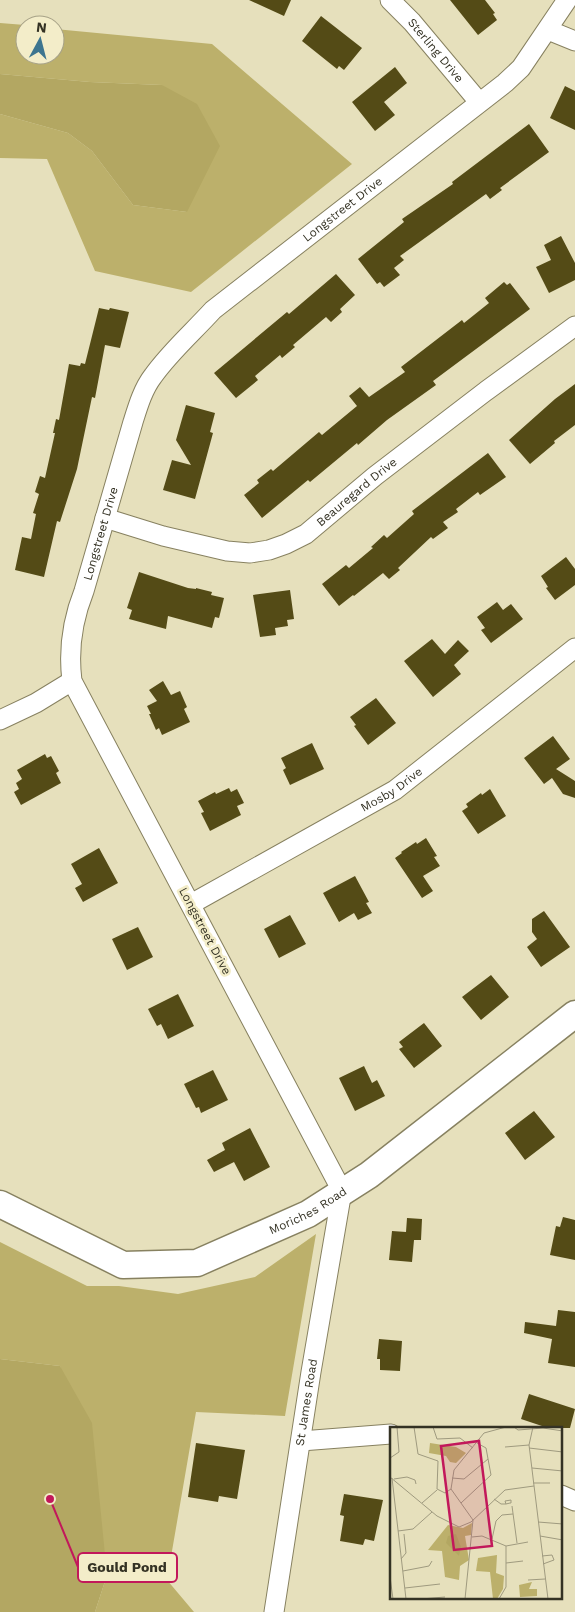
<svg xmlns="http://www.w3.org/2000/svg" width="575" height="1612" viewBox="0 0 575 1612" font-family="'Work Sans',sans-serif">
  <style>
    .forest { fill: #bcb06b }
    .water { fill: #b3a762 }
    .building { fill: #544b16 }
    .lines { fill: none; stroke-linecap: round; stroke-linejoin: round }
    .street-casing { stroke: #878160; stroke-width: 21 }
    .secondary-casing { stroke: #878160; stroke-width: 29 }
    .street { stroke: #fff; stroke-width: 19 }
    .secondary { stroke: #fff; stroke-width: 26 }
    .labels { text-anchor: middle; dominant-baseline: central; stroke-width: 5; stroke-linejoin: round; paint-order: stroke }
    .street-label { font-size: 12px; fill: #343224; stroke: #f3edc9 }
    .inset-road { fill: none; stroke: #9f9a7f; stroke-width: 1 }
    .view { fill: #c2185b; fill-opacity: 0.15; stroke: #c2185b; stroke-width: 2.5 }
    .inset-edge { fill: none; stroke: #343224; stroke-width: 2.5 }
    .leader { fill: none; stroke: #c2185b; stroke-width: 2 }
    .callout-dot { fill: #c2185b; stroke: #f3edc9; stroke-width: 2 }
    .callout { fill: #f3edc9; stroke: #c2185b; stroke-width: 2 }
    .callout-label { font-size: 14px; text-anchor: middle; font-weight: bold; fill: #343224 }
  </style>
  <rect width="100%" height="100%" fill="#e6e0bc"/>
  <path class="forest" d="M 0,23 L 25,25 L 25,55 L 55,55 L 55,29 L 212,44 L 352,164 L 191,292 L 95,271 L 47,159 L 0,158 L 0,114 L 68,133 L 92,151 L 133,205 L 187,212 L 162,85 L 90,82 L 0,74 Z
    M 316,1234 L 285,1416 L 196,1412 L 167,1580 L 194,1612 L 95,1612 L 107,1575 L 60,1366 L 0,1359 L 0,1242 L 87,1286 L 119,1286 L 178,1294 L 255,1277 Z"/>
  <path class="water" d="M 0,74 L 90,82 L 162,85 L 197,104 L 220,146 L 187,212 L 133,205 L 92,151 L 68,133 L 0,114 Z
    M 0,1359 L 60,1366 L 92,1423 L 107,1575 L 95,1612 L 0,1612 Z"/>
  <path class="building" d="M 249,0 L 291,0 L 284,16 Z
    M 450,0 L 485,0 L 495,13 L 493,14 L 497,20 L 478,35 Z
    M 321,16 L 362,48 L 344,70 L 339,66 L 337,69 L 302,41 Z
    M 395,67 L 407,83 L 384,102 L 395,115 L 375,131 L 352,102 Z
    M 565,86 L 575,91 L 575,130 L 550,118 Z
    M 529,124 L 549,152 L 500,188 L 502,190 L 490,199 L 486,194 L 400,256 L 404,260 L 394,268 L 400,275 L 384,287 L 380,282 L 377,284 L 358,259 L 404,222 L 402,219 L 453,184 L 452,182 Z
    M 561,236 L 575,263 L 575,280 L 549,293 L 536,267 L 551,260 L 544,245 Z
    M 336,274 L 355,295 L 340,309 L 342,312 L 331,322 L 326,317 L 293,345 L 295,347 L 282,358 L 280,355 L 255,376 L 258,380 L 236,398 L 214,373 L 287,312 L 289,314 Z
    M 504,282 L 507,285 L 510,283 L 530,309 L 433,381 L 436,385 L 387,420 L 358,445 L 357,443 L 310,482 L 308,480 L 262,518 L 244,495 L 259,483 L 257,480 L 271,469 L 273,471 L 319,432 L 322,435 L 357,406 L 349,396 L 360,387 L 369,397 L 405,372 L 401,367 L 462,320 L 464,323 L 489,303 L 485,298 Z
    M 99,308 L 109,310 L 110,308 L 129,312 L 120,348 L 105,345 L 95,398 L 92,397 L 77,469 L 60,522 L 57,521 L 44,577 L 15,570 L 22,537 L 31,539 L 36,514 L 33,513 L 39,494 L 35,492 L 40,476 L 45,478 L 55,433 L 53,433 L 56,419 L 59,420 L 69,364 L 80,366 L 81,363 L 85,364 Z
    M 575,384 L 575,425 L 554,441 L 555,443 L 530,464 L 509,440 L 555,399 Z
    M 186,405 L 215,413 L 210,432 L 213,433 L 195,499 L 163,490 L 172,460 L 191,465 L 176,440 Z
    M 488,453 L 506,477 L 480,495 L 478,492 L 456,509 L 458,512 L 443,522 L 448,528 L 433,539 L 431,537 L 398,568 L 400,570 L 389,579 L 383,573 L 354,596 L 353,595 L 339,606 L 322,584 L 346,565 L 349,568 L 373,548 L 371,547 L 384,535 L 387,538 L 414,514 L 412,511 Z
    M 566,557 L 575,569 L 575,585 L 555,600 L 546,588 L 548,587 L 541,576 Z
    M 139,572 L 188,588 L 196,589 L 196,588 L 212,592 L 211,595 L 224,598 L 219,618 L 215,617 L 212,628 L 168,616 L 166,629 L 129,619 L 132,610 L 127,608 Z
    M 290,590 L 294,619 L 287,620 L 288,626 L 275,628 L 276,635 L 260,637 L 253,595 Z
    M 497,602 L 503,610 L 511,604 L 523,619 L 491,643 L 481,630 L 485,628 L 477,617 Z
    M 432,639 L 445,654 L 458,640 L 469,651 L 454,665 L 461,674 L 433,697 L 404,661 Z
    M 163,681 L 171,695 L 180,691 L 187,707 L 184,709 L 190,722 L 162,735 L 159,728 L 156,730 L 149,714 L 151,714 L 147,706 L 157,701 L 149,690 Z
    M 376,698 L 396,723 L 368,745 L 354,726 L 356,725 L 350,717 Z
    M 553,736 L 570,759 L 556,769 L 575,781 L 575,798 L 563,794 L 552,778 L 544,784 L 524,758 Z
    M 312,743 L 324,769 L 290,785 L 283,770 L 286,768 L 281,758 Z
    M 45,754 L 47,758 L 51,756 L 59,771 L 56,773 L 61,783 L 21,805 L 14,792 L 19,789 L 16,783 L 22,779 L 17,770 Z
    M 229,788 L 231,792 L 237,789 L 244,803 L 237,806 L 241,815 L 210,831 L 201,813 L 204,812 L 198,801 L 215,792 L 216,794 Z
    M 490,789 L 506,816 L 478,834 L 462,811 L 468,807 L 466,804 L 481,793 L 482,795 Z
    M 426,838 L 437,856 L 434,857 L 440,866 L 423,876 L 433,891 L 422,898 L 395,858 L 402,853 L 401,852 L 416,842 L 417,844 Z
    M 99,848 L 118,883 L 83,902 L 75,888 L 82,884 L 71,864 Z
    M 355,876 L 369,902 L 366,903 L 372,913 L 358,920 L 354,913 L 339,922 L 323,893 Z
    M 544,911 L 570,947 L 541,967 L 527,947 L 537,939 L 532,932 L 532,919 Z
    M 290,915 L 306,944 L 279,958 L 264,929 Z
    M 138,927 L 153,957 L 127,970 L 112,939 Z
    M 491,975 L 509,997 L 481,1020 L 462,997 Z
    M 178,994 L 194,1026 L 168,1039 L 161,1024 L 157,1026 L 148,1009 Z
    M 424,1023 L 442,1046 L 414,1068 L 399,1049 L 403,1047 L 399,1042 Z
    M 364,1066 L 372,1083 L 377,1080 L 385,1096 L 355,1111 L 339,1078 Z
    M 213,1070 L 228,1100 L 201,1113 L 199,1107 L 196,1108 L 184,1084 Z
    M 534,1111 L 555,1137 L 525,1160 L 505,1133 Z
    M 250,1128 L 270,1167 L 244,1181 L 234,1162 L 214,1172 L 207,1160 L 225,1150 L 222,1143 Z
    M 563,1217 L 575,1220 L 575,1260 L 550,1255 L 556,1226 L 560,1227 Z
    M 407,1218 L 422,1219 L 421,1240 L 414,1240 L 412,1262 L 389,1260 L 392,1231 L 406,1232 Z
    M 558,1310 L 575,1312 L 575,1367 L 548,1363 L 552,1339 L 524,1333 L 525,1322 L 556,1326 Z
    M 379,1339 L 402,1341 L 400,1371 L 380,1370 L 380,1359 L 377,1359 Z
    M 529,1394 L 575,1409 L 570,1428 L 548,1428 L 521,1419 Z
    M 196,1443 L 245,1450 L 237,1499 L 219,1496 L 218,1502 L 188,1497 Z
    M 344,1494 L 383,1500 L 374,1541 L 365,1539 L 363,1545 L 340,1541 L 344,1516 L 340,1515 Z"/>
  <g class="lines">
    <g class="street-casing">
      <g id="street">
        <path id="s1" d="M 390,0 L 412,22 L 479,102"/>
        <path d="M 548,30 L 575,41"/>
        <path id="s2" d="M 105,518 L 163,536 L 227,551 L 250,553 L 269,550 L 286,544 L 306,534 L 375,476 L 486,391 L 575,326"/>
        <path d="M 0,720 L 36,703 L 72,681"/>
        <path id="s3" d="M 191,904 L 395,790 L 575,648"/>
        <path d="M 301,1441 L 391,1434"/>
        <path d="M 561,1495 L 575,1501"/>
        <path id="s4" d="M 274,1612 L 311,1372 L 342,1191 L 72,681 C 68,649 72,621 84,591 L 133,422 C 138,406 143,389 153,376 C 170,352 193,332 213,310 L 505,83 L 521,68 L 567,0"/>
      </g>
    </g>
    <g class="secondary-casing">
      <g id="secondary">
        <path id="s5" d="M 0,1204 L 123,1265 L 197,1263 L 308,1214 L 369,1175 L 575,1014"/>
      </g>
    </g>
    <use href="#street" class="street"/>
    <use href="#secondary" class="secondary"/>
  </g>
  <g class="labels">
    <g class="street-label">
      <text stroke="none"><textPath href="#s1" startOffset="68">Sterling Drive</textPath></text>
      <text stroke="none"><textPath href="#s4" startOffset="1575">Longstreet Drive</textPath></text>
      <text stroke="none"><textPath href="#s2" startOffset="275">Beauregard Drive</textPath></text>
      <text stroke="none"><textPath href="#s4" startOffset="1155">Longstreet Drive</textPath></text>
      <text stroke="none"><textPath href="#s3" startOffset="231">Mosby Drive</textPath></text>
      <text transform="translate(205 931) rotate(62)">Longstreet Drive</text>
      <text stroke="none"><textPath href="#s5" startOffset="334">Moriches Road</textPath></text>
      <text stroke="none"><textPath href="#s4" startOffset="212">St James Road</textPath></text>
    </g>
  </g>
  <g transform="translate(390 1427)">
    <rect width="172" height="172" fill="#e6e0bc"/>
    <path d="M 40,16 L 66,20 L 76,26 L 66,36 L 60,35 L 56,29 L 39,26 ZM 82,96 L 81,108 L 75,109 L 79,133 L 70,139 L 69,153 L 55,150 L 52,124 L 38,123 L 58,98 L 73,101 ZM 107,128 L 106,146 L 114,149 L 113,162 L 107,172 L 103,172 L 100,145 L 86,144 L 88,131 ZM 142,155 L 139,162 L 147,162 L 147,169 L 130,170 L 129,158 Z" fill="#bcb06b"/>
    <path d="M 66,107 L 71,120 L 69,129 L 56,116 L 58,109 Z" fill="#b3a762"/>
    <path class="inset-road" d="M 24,0 L 28,27 L 48,34 L 47,62 L 55,66 L 61,62M 43,0 L 47,12 L 70,11 L 83,21M 124,0 L 128,3 L 153,1 L 173,4M 143,0 L 139,18 L 158,172M 115,20 L 139,18M 139,21 L 173,25M 0,31 L 9,25 L 7,0M 142,41 L 173,44M 0,50 L 47,89 L 69,100 L 81,95 L 115,63 L 144,59M 2,51 L 16,172M 62,51 L 74,52 L 98,32M 4,52 L 17,50 L 25,53 L 26,57M 143,56 L 160,56M 104,72 L 111,77 L 116,77 L 120,76 L 121,76 L 121,73 L 115,74 L 116,77M 32,76 L 47,63M 71,76 L 101,48 L 96,21 L 87,16M 122,79 L 127,116M 148,95 L 173,97M 8,104 L 23,102 L 42,85M 150,109 L 173,113M 82,110 L 92,109 L 116,119 L 116,160 L 109,172M 102,112 L 106,94 L 112,88 L 123,87M 116,119 L 138,115M 152,129 L 162,128 L 164,133 L 153,137M 11,132 L 16,126 L 14,107M 116,136 L 133,134M 13,144 L 39,139 L 42,134M 0,150 L 3,172M 138,153 L 155,152M 15,161 L 50,157M 31,172 L 55,170M 75,172 L 83,93 L 61,62 L 64,43 L 94,6 L 116,0"/>
    <path class="view" d="M 89,14 L 102,119 L 64,123 L 51,19 Z"/>
    <rect width="172" height="172" class="inset-edge"/>
  </g>
  <path class="leader" d="M50 1499L78 1567"/>
  <circle class="callout-dot" cx="50" cy="1499" r="5"/>
  <rect class="callout" x="78" y="1553" width="99" height="29" rx="5"/>
  <g class="callout-label">
    <text x="127" y="1572">Gould Pond</text>
  </g>
  <g transform="translate(40 40) rotate(7)"><circle r="24" fill="#f3edc9" stroke="#a7a287"/>
  <path d="M0-4L9 19L0 12L-9 19Z" fill="#3d758f"/>
  <text y="-8" font-size="14" font-weight="bold" text-anchor="middle" fill="#343224">N</text>
  </g>
</svg>
